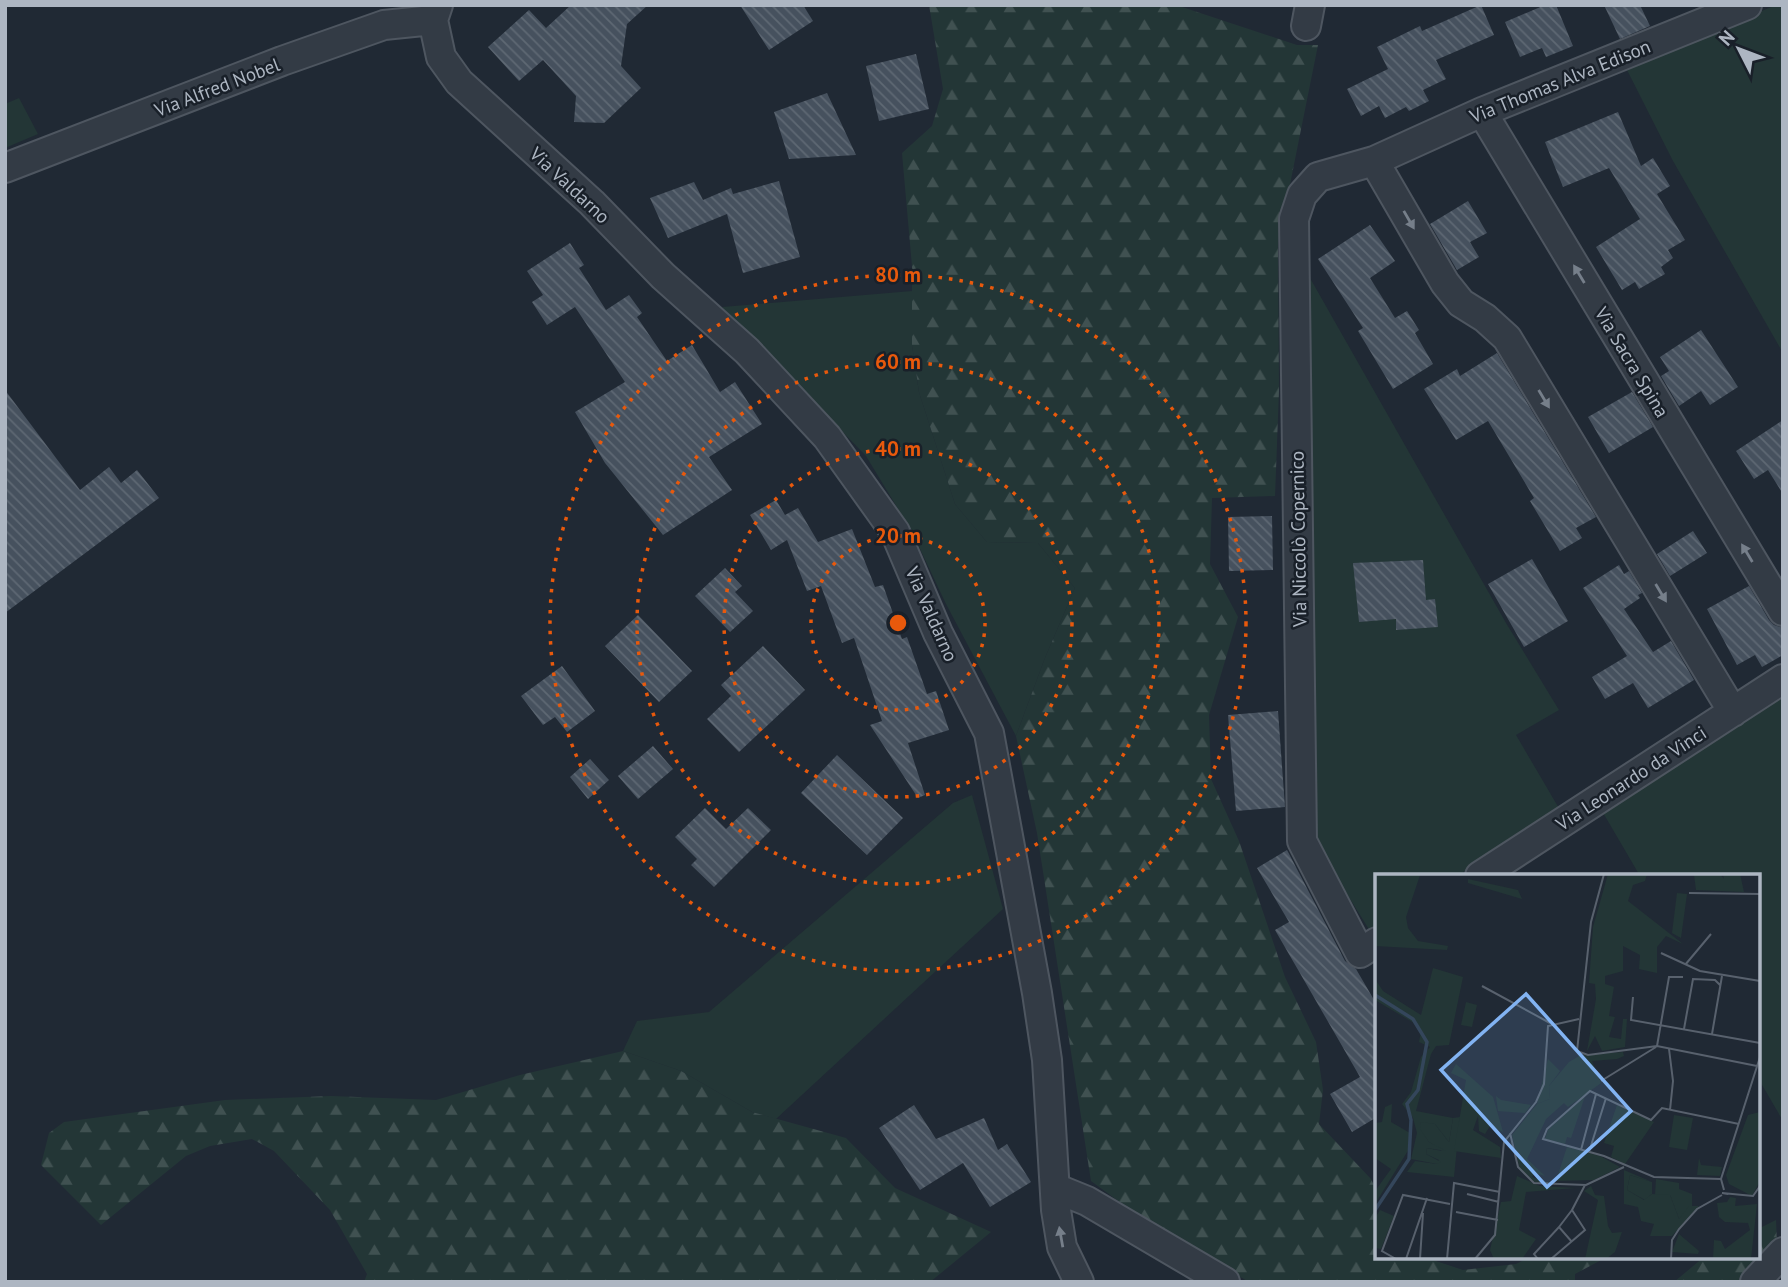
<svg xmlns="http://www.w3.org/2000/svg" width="1788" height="1287" viewBox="0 0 1788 1287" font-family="'PT Sans',sans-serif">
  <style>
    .green { fill: #233636 }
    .forest { fill: url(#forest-firs) }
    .building { fill: url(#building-back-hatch) }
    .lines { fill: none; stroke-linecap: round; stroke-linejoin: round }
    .minor-casing { stroke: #4e5660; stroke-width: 32 }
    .minor { stroke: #333b45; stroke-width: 28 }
    .oneway { fill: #767f8a }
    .ring { fill: none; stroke: #e8590c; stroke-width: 3.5; stroke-dasharray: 3.5 7 }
    .labels { text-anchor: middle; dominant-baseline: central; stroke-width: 5; stroke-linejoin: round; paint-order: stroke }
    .street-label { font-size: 19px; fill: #adb6c2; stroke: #192029 }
    .inset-river { fill: none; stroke: #34465b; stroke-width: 3.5 }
    .inset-road { fill: none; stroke: #58616d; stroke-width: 2 }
    .view { fill: #82b3f2; fill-opacity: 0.15; stroke: #82b3f2; stroke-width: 3.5 }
    .inset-edge { fill: none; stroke: #adb6c2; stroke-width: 3.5 }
    .centre { fill: #e8590c; stroke: #192029; stroke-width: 3.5 }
    .ring-label { font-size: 21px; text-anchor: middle; font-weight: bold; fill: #e8590c; stroke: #192029; stroke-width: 5; stroke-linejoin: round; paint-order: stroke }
  </style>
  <defs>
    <pattern id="forest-firs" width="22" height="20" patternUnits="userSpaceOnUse" patternTransform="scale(1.75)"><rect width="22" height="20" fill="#233636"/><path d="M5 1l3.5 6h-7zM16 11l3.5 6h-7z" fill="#405151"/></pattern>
    <pattern id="building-back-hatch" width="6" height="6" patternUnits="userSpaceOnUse" patternTransform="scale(1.75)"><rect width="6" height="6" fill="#46515e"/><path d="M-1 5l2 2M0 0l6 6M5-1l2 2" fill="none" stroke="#5e6873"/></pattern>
  </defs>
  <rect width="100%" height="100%" fill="#202934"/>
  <path class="green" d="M 1776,5 L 1783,5 L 1783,353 L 1673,161 L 1626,68 Z
    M 19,98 L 38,134 L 5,148 L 5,104 Z
    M 1306,271 L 1506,623 L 1559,710 L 1516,735 L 1560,810 L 1457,876 L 1377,876 L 1377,927 L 1370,931 L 1312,838 Z
    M 912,291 L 912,345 L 919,392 L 955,504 L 987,542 L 1038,543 L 1075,588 L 1045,658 L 1016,736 L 946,604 L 912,532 L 866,456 L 722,307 Z
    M 1783,692 L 1783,1121 L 1758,1078 L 1758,876 L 1640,876 L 1602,811 Z
    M 972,795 L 1003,909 L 776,1119 L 752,1112 L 681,1071 L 623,1051 L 637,1021 L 709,1012 L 953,803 Z"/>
  <path class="forest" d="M 929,5 L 1176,5 L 1297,45 L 1318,45 L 1278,244 L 1279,391 L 1275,496 L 1212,498 L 1210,564 L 1238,617 L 1209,715 L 1211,779 L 1239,841 L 1285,977 L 1316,1042 L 1323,1090 L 1319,1124 L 1371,1179 L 1377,1192 L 1377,1257 L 1424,1257 L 1463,1270 L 1516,1264 L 1530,1257 L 1607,1257 L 1575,1274 L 1575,1282 L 1249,1282 L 1147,1222 L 1091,1181 L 1037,833 L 1016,736 L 1045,658 L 1075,588 L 1038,543 L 987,542 L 955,504 L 919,392 L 912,345 L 912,266 L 902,153 L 932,126 L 943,89 Z
    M 623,1051 L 681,1071 L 752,1112 L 846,1138 L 895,1188 L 991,1232 L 930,1282 L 364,1282 L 367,1274 L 330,1210 L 274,1151 L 252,1139 L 210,1146 L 186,1156 L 101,1225 L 41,1165 L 49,1133 L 64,1122 L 225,1100 L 331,1096 L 436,1100 L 520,1075 Z
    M 1776,1220 L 1777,1245 L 1738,1282 L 1674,1282 L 1704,1257 L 1758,1257 L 1758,1229 Z"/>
  <path class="building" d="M 571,5 L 648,5 L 627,24 L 621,66 L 641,88 L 604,123 L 574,122 L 576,96 L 543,60 L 519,81 L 488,47 L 529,10 L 546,28 Z
    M 740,5 L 803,5 L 813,21 L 769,50 Z
    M 1481,5 L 1494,35 L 1436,60 L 1446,79 L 1423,90 L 1429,101 L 1409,111 L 1406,107 L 1385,118 L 1379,106 L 1361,116 L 1347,89 L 1388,69 L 1377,47 L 1420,26 L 1422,31 Z
    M 1545,5 L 1556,5 L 1573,46 L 1546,57 L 1542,48 L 1520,57 L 1505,22 Z
    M 1604,5 L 1640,5 L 1650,26 L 1620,39 Z
    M 916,54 L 929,109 L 879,121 L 866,66 Z
    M 827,93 L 856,155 L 789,159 L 774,112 Z
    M 1618,112 L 1641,166 L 1653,158 L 1670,186 L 1657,194 L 1685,240 L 1668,250 L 1673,258 L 1661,267 L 1665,274 L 1639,289 L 1635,282 L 1622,290 L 1596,247 L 1640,219 L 1609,168 L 1563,187 L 1545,142 Z
    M 779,181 L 800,257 L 743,273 L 727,214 L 668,238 L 650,198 L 694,182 L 703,200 L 731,188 L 733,194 Z
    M 1468,201 L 1487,233 L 1470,242 L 1479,257 L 1457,270 L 1430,224 Z
    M 1370,225 L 1395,261 L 1370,278 L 1395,318 L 1407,311 L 1419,330 L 1415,333 L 1433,364 L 1393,389 L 1358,331 L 1363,328 L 1318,259 Z
    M 570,243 L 584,265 L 579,268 L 606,310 L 629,295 L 642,313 L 637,317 L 667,361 L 692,345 L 720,392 L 735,382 L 762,424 L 709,457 L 732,490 L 663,535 L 605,463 L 575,412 L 625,382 L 575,307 L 547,325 L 532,302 L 543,295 L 527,271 Z
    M 1701,330 L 1738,387 L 1710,405 L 1701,391 L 1679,406 L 1661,376 L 1669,371 L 1660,357 Z
    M 1497,353 L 1596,517 L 1576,528 L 1582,538 L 1560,551 L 1530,501 L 1534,498 L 1488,421 L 1456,440 L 1424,389 L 1457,369 L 1460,376 Z
    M 5,390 L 80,490 L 109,467 L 121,483 L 137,470 L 159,498 L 5,613 Z
    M 1632,392 L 1653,427 L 1609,453 L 1588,417 Z
    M 1783,420 L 1783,494 L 1768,470 L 1754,479 L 1736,451 Z
    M 776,500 L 785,515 L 798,508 L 818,542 L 852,529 L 875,587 L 883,585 L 902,639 L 907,637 L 927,694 L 936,691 L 949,730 L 908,743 L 925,795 L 918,798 L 870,725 L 882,721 L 854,638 L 842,643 L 821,586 L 807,591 L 787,540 L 771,550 L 750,515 Z
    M 1272,516 L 1273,570 L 1229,571 L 1228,517 Z
    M 1693,531 L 1707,553 L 1670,576 L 1657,554 Z
    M 1532,559 L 1568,621 L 1524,647 L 1488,584 Z
    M 1423,560 L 1426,600 L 1435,599 L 1438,627 L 1396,630 L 1396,619 L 1359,622 L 1353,563 Z
    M 1619,565 L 1624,574 L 1629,571 L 1642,593 L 1638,595 L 1640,598 L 1624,609 L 1653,652 L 1671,641 L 1694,680 L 1648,708 L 1633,683 L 1605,699 L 1592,677 L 1627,656 L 1583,588 Z
    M 725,568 L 742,586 L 735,592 L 753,611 L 730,632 L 695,596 Z
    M 1749,586 L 1769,620 L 1774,625 L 1783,628 L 1783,655 L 1762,667 L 1755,655 L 1737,665 L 1707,609 Z
    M 638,615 L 692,671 L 659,702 L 605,646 Z
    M 763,646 L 805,690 L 739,752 L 707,719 L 731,696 L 721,685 Z
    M 562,666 L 595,711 L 567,732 L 555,717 L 543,725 L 521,696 Z
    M 1278,711 L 1285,807 L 1236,811 L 1228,715 Z
    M 653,746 L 673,769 L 638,799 L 618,776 Z
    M 837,755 L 903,818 L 867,855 L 801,793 Z
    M 590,759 L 609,780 L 588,799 L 570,777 Z
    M 705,808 L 726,829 L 748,808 L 771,830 L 714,887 L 691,865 L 697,859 L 675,837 Z
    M 1287,850 L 1345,961 L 1356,969 L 1377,1005 L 1377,1117 L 1352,1132 L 1330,1094 L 1360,1077 L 1275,930 L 1289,922 L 1257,868 Z
    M 914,1105 L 936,1139 L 984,1118 L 998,1150 L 1007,1144 L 1031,1182 L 990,1207 L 963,1163 L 920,1190 L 879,1128 Z"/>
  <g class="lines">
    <g class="minor-casing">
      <path id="minor" d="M 438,5 L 433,20 L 441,57 L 459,82 L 592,203 L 663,276 L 747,351 L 827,437 L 895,532 L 938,633 L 989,733 L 1037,993 L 1047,1060 L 1056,1210 L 1062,1247 L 1079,1282
        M 1306,26 L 1310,5
        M 1482,112 L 1783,611
        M 1374,161 L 1445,283 L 1461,303 L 1485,318 L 1507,338 L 1733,712
        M 5,168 L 282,61 L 384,25 L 433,20
        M 1480,876 L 1783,679
        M 1377,942 L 1360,953 L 1302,841 L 1294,219 L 1302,195 L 1318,177 L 1374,161 L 1482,112 L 1747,5
        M 1055,1188 L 1087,1201 L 1225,1282
        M 1755,1282 L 1783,1252"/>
    </g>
    <use href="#minor" class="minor"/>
  </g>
  <defs><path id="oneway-solid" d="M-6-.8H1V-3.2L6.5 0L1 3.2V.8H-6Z" transform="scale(1.75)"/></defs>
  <g class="oneway">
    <use href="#oneway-solid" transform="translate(1409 220) rotate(60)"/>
    <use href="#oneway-solid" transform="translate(1579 274) rotate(-121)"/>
    <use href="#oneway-solid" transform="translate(1544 399) rotate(59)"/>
    <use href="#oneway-solid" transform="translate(1747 553) rotate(-121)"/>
    <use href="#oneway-solid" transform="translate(1661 593) rotate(59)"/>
    <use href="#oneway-solid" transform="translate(1061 1237) rotate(-100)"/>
  </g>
  <g class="ring">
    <circle cx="898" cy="623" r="87"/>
    <circle cx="898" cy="623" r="174"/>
    <circle cx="898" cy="623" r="261"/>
    <circle cx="898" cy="623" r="348"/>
  </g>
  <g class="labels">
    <g class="street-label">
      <text transform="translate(1560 81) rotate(-22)">Via Thomas Alva Edison</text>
      <text transform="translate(217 87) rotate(-21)">Via Alfred Nobel</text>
      <text transform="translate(570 185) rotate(43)">Via Valdarno</text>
      <text transform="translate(1632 362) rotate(59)">Via Sacra Spina</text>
      <text transform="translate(1298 539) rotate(-91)">Via Niccolò Copernico</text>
      <text transform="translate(932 614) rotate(66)">Via Valdarno</text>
      <text transform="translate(1631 778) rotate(-33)">Via Leonardo da Vinci</text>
    </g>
  </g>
  <g transform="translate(1375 874)">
    <rect width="385" height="385" fill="#202934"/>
    <path d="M 0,0 L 45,1 L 31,43 L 33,54 L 43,67 L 73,72 L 72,76 L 0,72 ZM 345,0 L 349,5 L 348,0 L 365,0 L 369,18 L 321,16 L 319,1 ZM 93,5 L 143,16 L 147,25 L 93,9 ZM 302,19 L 312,20 L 306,64 L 297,59 ZM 91,128 L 102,131 L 97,153 L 86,151 ZM 173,185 L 185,197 L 174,212 L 175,225 L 162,230 ZM 121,222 L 126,226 L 156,231 L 150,239 L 123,237 ZM 210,222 L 196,264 L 192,263 L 190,270 L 170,265 L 173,256 ZM 17,230 L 16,248 L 35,259 L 34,275 L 0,330 L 0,317 L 16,295 L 0,284 L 0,249 L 7,248 L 10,233 ZM 242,231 L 279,248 L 250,290 L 236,283 L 239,272 L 229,269 ZM 385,238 L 385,307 L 377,322 L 354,310 L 351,301 L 373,241 ZM 299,241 L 318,244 L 312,276 L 294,273 ZM 85,243 L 79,303 L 32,298 L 40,287 L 62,290 L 64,286 L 51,280 L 52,274 L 67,277 L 54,268 L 44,255 L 46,247 L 60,250 L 74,268 L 78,244 ZM 192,273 L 225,282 L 245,293 L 219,306 L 181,307 ZM 324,284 L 326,291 L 347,293 L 345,302 L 322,301 ZM 255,301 L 277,308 L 277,320 L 270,326 L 252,316 ZM 281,305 L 304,309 L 304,315 L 317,320 L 317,332 L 304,345 L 295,321 L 280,321 ZM 5,336 L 19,342 L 6,375 L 0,374 L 0,344 Z" fill="#233636"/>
    <path d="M 233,0 L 272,0 L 270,7 L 258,11 L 253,27 L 308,70 L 291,62 L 282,73 L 282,99 L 264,95 L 265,81 L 248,72 L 248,97 L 230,102 L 230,110 L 239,113 L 234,142 L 240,143 L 234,163 L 246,165 L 248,145 L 252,145 L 250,173 L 227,177 L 220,162 L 212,177 L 221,125 L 220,110 L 214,109 L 218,53 ZM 58,94 L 88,103 L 74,171 L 61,172 L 56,180 L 41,237 L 78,244 L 74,268 L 60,250 L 46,248 L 45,255 L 54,268 L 71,277 L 52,274 L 51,280 L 66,288 L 62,290 L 36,285 L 42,259 L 38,244 L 27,230 L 36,218 L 46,183 L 55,173 L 44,168 L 46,157 L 39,149 L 0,126 L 0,105 L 8,117 L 46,141 ZM 248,178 L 249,182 L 242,185 L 217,187 L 226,209 L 193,233 L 189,229 L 171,245 L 152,285 L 170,302 L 160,299 L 157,303 L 175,309 L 160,308 L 145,296 L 137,261 L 162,230 L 175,225 L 174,212 L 194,188 L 206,181 ZM 81,190 L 118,223 L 128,258 L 115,252 L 110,260 L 104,257 L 103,242 L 98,256 L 125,273 L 126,284 L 79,277 L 91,206 L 76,199 ZM 249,296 L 277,308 L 255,301 L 252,316 L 269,326 L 277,320 L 295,321 L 304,345 L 314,332 L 324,332 L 297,362 L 275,362 L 279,350 L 266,347 L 263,333 L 249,330 ZM 142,302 L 165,312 L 200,314 L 151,318 L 144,356 L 161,365 L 147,385 L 119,385 L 115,376 L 126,328 L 136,327 ZM 216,312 L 220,321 L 229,322 L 233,352 L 237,359 L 247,358 L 240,378 L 231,385 L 210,385 L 223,326 L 209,317 ZM 355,323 L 361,324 L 360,332 L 382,330 L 376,385 L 338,385 L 339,366 L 346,367 L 350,375 L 375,356 L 373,349 L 350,348 L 344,343 L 342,329 L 352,328 ZM 304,360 L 324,377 L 323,380 L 297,378 Z" fill="#233636"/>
    <path class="inset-river" d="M 0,121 L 38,145 L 52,168 L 43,216 L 32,230 L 36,246 L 34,285 L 0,336"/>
    <path class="inset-road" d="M 229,0 L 216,48 L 202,177 L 213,181 L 282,172 L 382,192M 314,19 L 385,20M 286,79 L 325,97 L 385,107M 310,91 L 336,60M 107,112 L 175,149M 258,123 L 256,146 L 385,169M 309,155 L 318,105 L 340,106 L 345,111M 337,160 L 347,102M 282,172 L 294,103 L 308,103M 294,175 L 298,207 L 295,236M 226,207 L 281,173M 135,259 L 143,293 L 159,309 L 211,311 L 249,293M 206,276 L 221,220M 214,278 L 231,224M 346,305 L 279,303 L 229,282 L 168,265 L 172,255 L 215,217 L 276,246 L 287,234 L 364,250M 349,316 L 346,305 L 385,183M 92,320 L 124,328M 353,320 L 347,319 L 378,322 L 385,312M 81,338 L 123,346M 184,353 L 197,336M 21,385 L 7,377 L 28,321 L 75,330M 31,385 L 52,324M 45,385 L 48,339M 72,385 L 79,309 L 125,318M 100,385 L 120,361 L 129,268 L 161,228 L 169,210 L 173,152 L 204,145M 163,385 L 159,380 L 184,353 L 197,368M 176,385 L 210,356 L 197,336 L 210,311M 296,385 L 297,366 L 304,355 L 322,335 L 347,321"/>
    <path class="view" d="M 151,120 L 256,237 L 172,313 L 66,196 Z"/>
    <rect width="385" height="385" class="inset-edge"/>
  </g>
  <circle cx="898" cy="623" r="10" class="centre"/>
  <g class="ring-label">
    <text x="898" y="282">80 m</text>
    <text x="898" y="369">60 m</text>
    <text x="898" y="456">40 m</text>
    <text x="898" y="543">20 m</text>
  </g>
  <rect width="1788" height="1287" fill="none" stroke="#adb6c2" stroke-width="14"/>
  <g transform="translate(1739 49) rotate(312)" stroke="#192029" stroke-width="5" paint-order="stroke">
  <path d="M0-5L12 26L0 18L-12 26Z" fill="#adb6c2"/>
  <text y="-10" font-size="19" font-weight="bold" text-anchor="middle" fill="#adb6c2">N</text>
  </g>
</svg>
